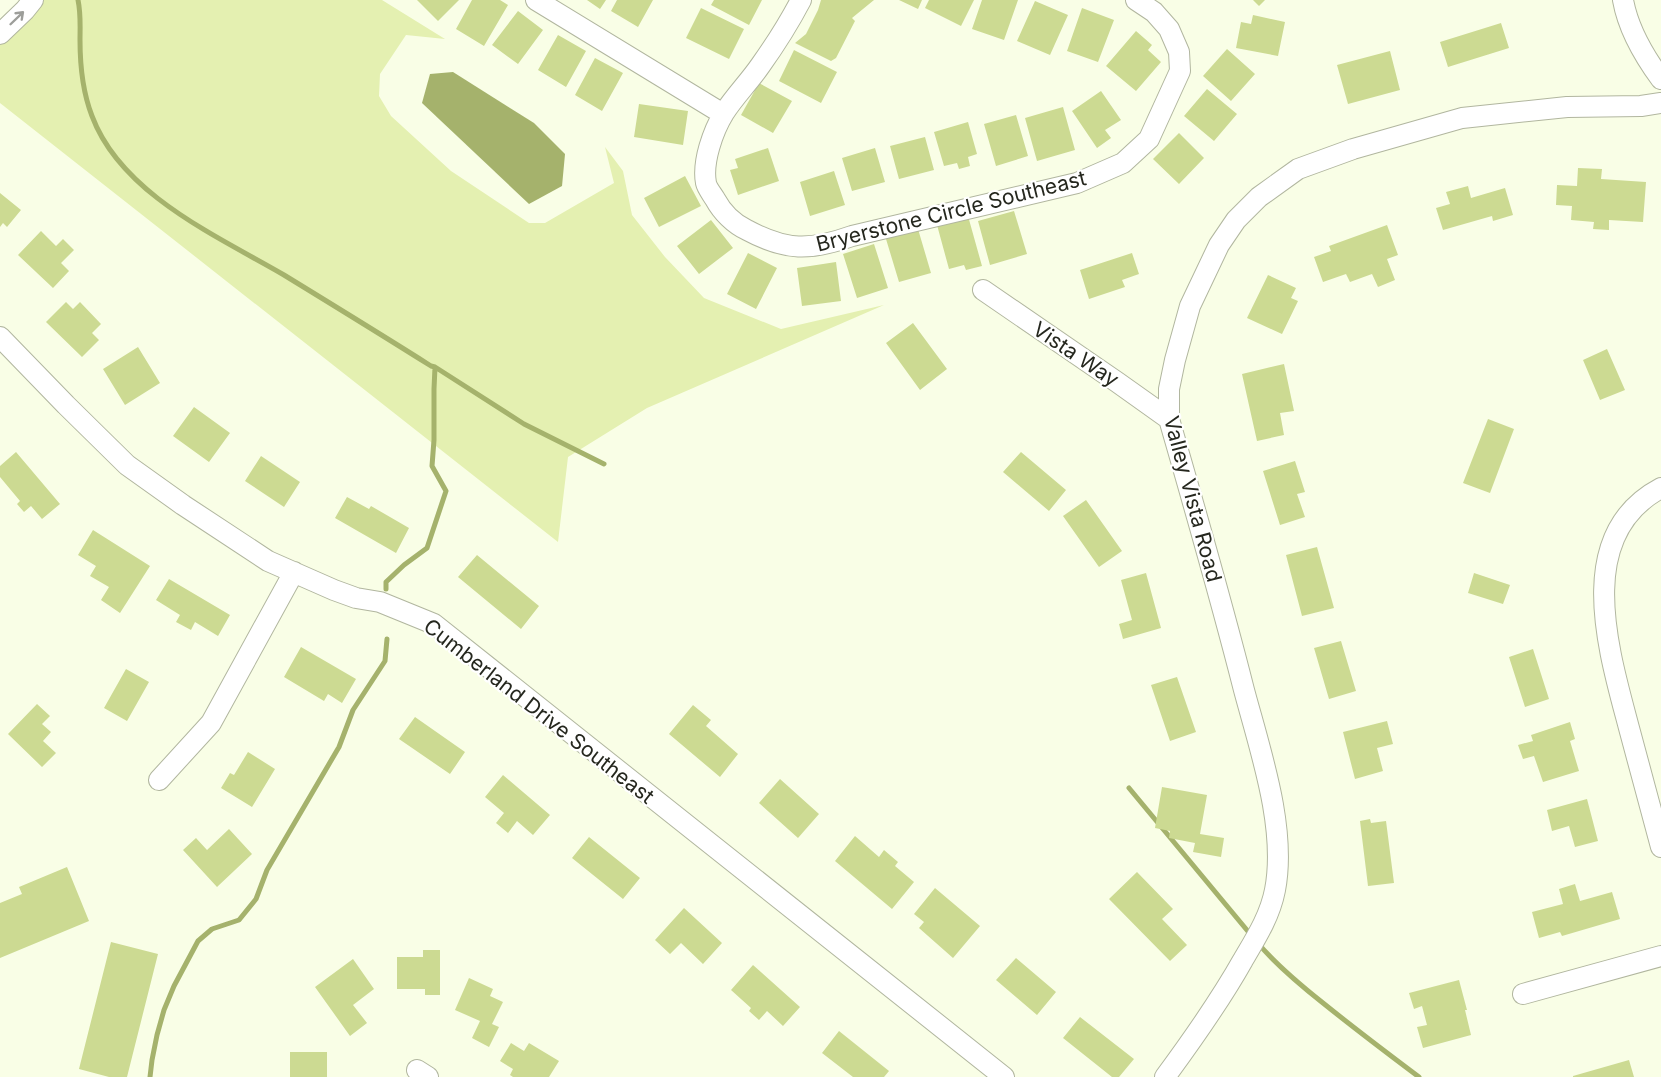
<svg xmlns="http://www.w3.org/2000/svg" width="1661" height="1077" viewBox="0 0 1661 1077" font-family="Inter,sans-serif">
  <style>
    .green { fill: #e4f0b1 }
    .water { fill: #a5b26c }
    .lines { fill: none; stroke-linecap: round; stroke-linejoin: round }
    .stream { stroke: #a5b26c; stroke-width: 5 }
    .building { fill: #ccda92 }
    .minor-casing { stroke: #b1b69f; stroke-width: 22 }
    .minor { stroke: #fff; stroke-width: 20 }
    .oneway { stroke: #9d9e9a }
    .labels { text-anchor: middle; dominant-baseline: central; stroke-width: 4.5; stroke-linejoin: round; paint-order: stroke }
    .street-label { font-size: 21px; fill: #25271e; stroke: #fff }
  </style>
  <rect width="100%" height="100%" fill="#f9fee6"/>
  <path class="green" d="M 39,0 L 382,0 L 445,39 L 406,35 L 380,74 L 379,96 L 391,116 L 451,171 L 529,223 L 545,223 L 614,183 L 605,147 L 623,171 L 632,215 L 665,257 L 704,298 L 781,329 L 884,305 L 647,408 L 568,457 L 558,542 L 0,103 L 0,43 Z"/>
  <path class="water" d="M 453,72 L 534,123 L 565,154 L 562,186 L 529,204 L 422,103 L 430,74 Z"/>
  <g class="lines">
    <path class="stream" d="M 78,0 C 81,14 80,26 80,40 C 80,65 83,93 92,116 C 121,194 217,236 284,275 C 333,305 382,335 431,366 L 435,367 L 524,424 L 604,464
      M 386,589 L 386,582 L 404,565 L 427,548 L 446,491 L 432,466 L 434,440 L 434,389 L 435,367
      M 1129,788 L 1251,935
      M 1257,942 C 1276,965 1299,984 1323,1003 C 1354,1028 1387,1053 1419,1077
      M 150,1077 L 152,1060 L 157,1035 L 164,1010 L 174,986 L 198,941 L 212,929 L 239,920 L 256,899 L 267,870 L 339,747 L 353,710 L 385,661 L 387,639"/>
  </g>
  <path class="building" d="M 417,0 L 459,0 L 438,21 Z
    M 472,0 L 500,0 L 508,5 L 484,46 L 456,29 Z
    M 587,0 L 606,0 L 600,9 Z
    M 617,0 L 653,0 L 638,27 L 611,11 Z
    M 714,0 L 762,0 L 749,25 L 711,5 Z
    M 821,0 L 874,0 L 852,18 L 855,21 L 836,58 L 831,61 L 795,43 L 806,34 L 818,10 Z
    M 899,0 L 922,0 L 918,9 Z
    M 929,0 L 974,0 L 961,26 L 925,8 Z
    M 982,0 L 1018,0 L 1004,40 L 972,29 Z
    M 1253,0 L 1265,0 L 1259,6 Z
    M 1035,1 L 1068,15 L 1050,55 L 1017,41 Z
    M 701,8 L 744,29 L 729,59 L 686,38 Z
    M 1082,8 L 1114,20 L 1098,62 L 1067,51 Z
    M 518,11 L 543,30 L 518,64 L 492,45 Z
    M 1253,15 L 1285,22 L 1278,56 L 1236,48 L 1241,22 L 1251,24 Z
    M 1501,23 L 1509,48 L 1448,67 L 1440,42 Z
    M 1136,31 L 1152,45 L 1148,50 L 1161,62 L 1136,91 L 1106,66 Z
    M 558,35 L 586,51 L 566,87 L 538,70 Z
    M 1227,49 L 1255,74 L 1231,101 L 1203,76 Z
    M 794,50 L 837,72 L 821,103 L 779,81 Z
    M 1390,51 L 1400,90 L 1348,104 L 1337,65 Z
    M 595,58 L 623,73 L 602,111 L 575,95 Z
    M 759,83 L 792,101 L 773,133 L 741,115 Z
    M 1207,89 L 1237,114 L 1214,141 L 1184,116 Z
    M 1101,91 L 1121,120 L 1105,130 L 1111,138 L 1097,148 L 1072,111 Z
    M 639,104 L 688,111 L 683,145 L 634,137 Z
    M 1063,107 L 1075,150 L 1037,161 L 1025,118 Z
    M 1016,115 L 1028,156 L 996,166 L 984,124 Z
    M 968,122 L 977,154 L 968,157 L 970,166 L 959,169 L 957,163 L 944,166 L 934,132 Z
    M 1179,133 L 1204,158 L 1179,184 L 1153,159 Z
    M 925,137 L 934,170 L 899,179 L 890,146 Z
    M 768,148 L 779,181 L 738,195 L 730,170 L 738,168 L 735,159 Z
    M 875,148 L 885,182 L 852,191 L 842,158 Z
    M 1578,168 L 1602,169 L 1601,179 L 1646,182 L 1643,222 L 1609,220 L 1609,230 L 1593,229 L 1594,222 L 1571,220 L 1572,206 L 1556,205 L 1557,185 L 1577,186 Z
    M 834,171 L 845,205 L 810,216 L 800,182 Z
    M 685,176 L 701,206 L 659,227 L 644,198 Z
    M 1468,186 L 1471,198 L 1505,188 L 1513,215 L 1493,221 L 1492,216 L 1443,230 L 1436,208 L 1450,204 L 1446,192 Z
    M 0,193 L 21,210 L 7,227 L 3,223 L 0,227 Z
    M 1014,211 L 1027,254 L 990,265 L 978,221 Z
    M 968,216 L 982,266 L 966,270 L 964,265 L 949,269 L 937,225 Z
    M 711,220 L 733,248 L 699,274 L 677,246 Z
    M 1387,225 L 1398,255 L 1387,259 L 1395,280 L 1378,287 L 1372,274 L 1350,282 L 1346,274 L 1323,282 L 1314,257 L 1331,251 L 1329,246 Z
    M 918,229 L 931,273 L 899,282 L 886,239 Z
    M 41,231 L 56,246 L 63,239 L 74,250 L 61,263 L 69,271 L 53,288 L 18,255 Z
    M 874,244 L 888,288 L 857,298 L 843,254 Z
    M 748,253 L 777,268 L 756,309 L 727,294 Z
    M 1132,253 L 1139,274 L 1122,280 L 1125,287 L 1089,299 L 1080,270 Z
    M 836,262 L 841,301 L 802,306 L 797,268 Z
    M 1268,275 L 1296,288 L 1291,298 L 1298,301 L 1282,334 L 1247,318 Z
    M 66,302 L 73,309 L 80,302 L 101,324 L 92,333 L 99,340 L 82,357 L 46,322 Z
    M 913,323 L 947,369 L 920,390 L 886,343 Z
    M 138,347 L 160,383 L 125,405 L 103,369 Z
    M 1607,349 L 1625,390 L 1600,400 L 1583,360 Z
    M 1284,364 L 1294,411 L 1280,413 L 1284,435 L 1257,441 L 1242,374 Z
    M 194,407 L 230,433 L 209,462 L 173,436 Z
    M 1488,419 L 1514,429 L 1490,493 L 1463,483 Z
    M 16,452 L 60,504 L 42,519 L 31,506 L 24,512 L 17,504 L 20,501 L 0,477 L 0,466 Z
    M 1021,452 L 1066,490 L 1049,511 L 1003,472 Z
    M 261,456 L 300,482 L 284,507 L 245,481 Z
    M 1295,461 L 1305,492 L 1297,494 L 1305,517 L 1280,525 L 1263,471 Z
    M 347,497 L 369,509 L 371,506 L 409,528 L 396,553 L 335,518 Z
    M 1086,500 L 1122,551 L 1099,567 L 1063,516 Z
    M 93,530 L 150,566 L 120,613 L 101,600 L 109,587 L 90,576 L 96,566 L 78,555 Z
    M 1317,547 L 1334,608 L 1302,616 L 1286,555 Z
    M 477,555 L 539,606 L 521,629 L 458,577 Z
    M 1146,573 L 1161,628 L 1123,639 L 1119,624 L 1132,620 L 1121,580 Z
    M 1474,573 L 1510,585 L 1503,604 L 1468,593 Z
    M 169,579 L 230,615 L 218,636 L 195,622 L 191,630 L 176,622 L 180,615 L 156,600 Z
    M 1341,641 L 1356,691 L 1329,699 L 1314,648 Z
    M 301,647 L 356,679 L 342,703 L 328,694 L 324,701 L 284,677 Z
    M 1533,649 L 1549,699 L 1525,707 L 1509,657 Z
    M 126,669 L 149,682 L 127,721 L 104,708 Z
    M 1177,677 L 1196,732 L 1170,741 L 1151,685 Z
    M 37,704 L 50,716 L 42,724 L 51,732 L 43,741 L 56,753 L 42,767 L 8,734 Z
    M 693,705 L 711,720 L 706,726 L 738,754 L 720,777 L 669,734 Z
    M 415,717 L 465,752 L 450,774 L 399,739 Z
    M 1387,721 L 1393,744 L 1377,748 L 1383,771 L 1355,779 L 1343,732 Z
    M 1570,722 L 1575,739 L 1570,741 L 1579,771 L 1543,782 L 1534,756 L 1523,759 L 1518,745 L 1533,741 L 1531,735 Z
    M 248,752 L 275,769 L 252,807 L 221,788 L 230,773 L 234,775 Z
    M 503,775 L 550,815 L 533,835 L 517,821 L 508,833 L 496,823 L 504,813 L 485,797 Z
    M 780,779 L 819,814 L 798,838 L 759,803 Z
    M 1162,787 L 1207,795 L 1200,834 L 1224,838 L 1221,857 L 1193,852 L 1195,843 L 1169,838 L 1170,831 L 1155,828 Z
    M 1587,799 L 1598,841 L 1575,847 L 1569,826 L 1552,831 L 1547,810 Z
    M 1370,819 L 1371,823 L 1386,821 L 1394,883 L 1368,886 L 1360,821 Z
    M 229,829 L 252,854 L 217,887 L 183,850 L 196,838 L 207,850 Z
    M 855,836 L 879,857 L 884,850 L 898,862 L 895,866 L 914,882 L 892,909 L 835,861 Z
    M 589,837 L 640,878 L 623,899 L 572,858 Z
    M 67,867 L 89,921 L 0,958 L 0,903 L 22,894 L 19,887 Z
    M 1137,872 L 1173,909 L 1162,919 L 1187,945 L 1170,961 L 1109,899 Z
    M 1575,884 L 1580,901 L 1612,892 L 1620,919 L 1562,936 L 1560,932 L 1539,938 L 1532,912 L 1563,904 L 1559,889 Z
    M 935,888 L 980,926 L 953,958 L 919,928 L 924,922 L 914,914 Z
    M 684,908 L 722,943 L 703,964 L 681,943 L 670,954 L 655,940 Z
    M 111,942 L 158,954 L 127,1077 L 109,1077 L 79,1069 Z
    M 423,950 L 440,950 L 440,995 L 425,995 L 425,989 L 397,989 L 397,957 L 423,957 Z
    M 1016,958 L 1056,992 L 1037,1015 L 996,980 Z
    M 353,959 L 374,989 L 353,1005 L 367,1023 L 350,1036 L 315,987 Z
    M 753,965 L 800,1007 L 783,1026 L 767,1011 L 759,1020 L 749,1011 L 751,1008 L 731,990 Z
    M 469,978 L 493,989 L 490,996 L 503,1002 L 492,1024 L 499,1027 L 489,1047 L 472,1038 L 480,1021 L 455,1010 Z
    M 1459,980 L 1467,1010 L 1465,1010 L 1471,1035 L 1423,1048 L 1417,1027 L 1427,1025 L 1422,1006 L 1414,1009 L 1409,993 Z
    M 1080,1017 L 1134,1059 L 1119,1077 L 1112,1077 L 1063,1038 Z
    M 839,1031 L 889,1071 L 884,1077 L 853,1077 L 822,1053 Z
    M 511,1043 L 524,1051 L 529,1043 L 559,1061 L 549,1077 L 513,1077 L 510,1075 L 513,1069 L 500,1061 Z
    M 290,1052 L 327,1052 L 327,1077 L 290,1077 Z
    M 1629,1060 L 1634,1077 L 1573,1077 L 1573,1076 Z"/>
  <g class="lines">
    <g class="minor-casing">
      <path id="minor" d="M 536,0 L 723,114
        M 801,0 C 789,23 775,45 760,66 C 749,82 734,97 724,113 C 713,131 702,162 706,183 C 707,188 712,194 715,199 C 722,212 734,224 747,230 C 786,251 810,251 852,236 L 1077,183 L 1123,163 L 1149,139 L 1180,71 L 1179,52 L 1169,29 L 1154,12 L 1136,0
        M 1623,0 C 1628,28 1644,56 1661,79
        M 0,34 L 25,10 L 33,0
        M 983,290 L 1117,382 L 1169,419
        M 0,337 L 66,405 L 127,465 L 183,505 L 268,561 L 334,590 L 356,598 L 380,602 L 434,624 L 1004,1077
        M 1661,488 C 1572,535 1609,652 1629,728 C 1640,768 1650,807 1661,847
        M 159,780 L 211,723 L 294,572
        M 1523,994 L 1661,956
        M 417,1070 L 428,1077
        M 1165,1077 C 1193,1039 1220,1001 1243,960 C 1256,938 1270,916 1275,890 C 1287,828 1260,750 1244,690 C 1221,599 1195,509 1169,419 L 1169,389 L 1175,360 L 1190,306 L 1219,245 L 1236,220 L 1259,197 L 1298,169 L 1353,149 L 1462,118 L 1567,107 L 1641,106 L 1661,103"/>
    </g>
    <use href="#minor" class="minor"/>
  </g>
  <defs><path id="oneway-shaft" d="M-6 0H5M1.5-3L5.5 0L1.5 3" fill="none" stroke-width="1.6" stroke-linecap="round" stroke-linejoin="round" transform="scale(1.5)"/></defs>
  <use class="oneway" href="#oneway-shaft" transform="translate(17 18) rotate(-44)"/>
  <g class="labels">
    <g class="street-label">
      <text transform="translate(951 211) rotate(-14)">Bryerstone Circle Southeast</text>
      <text transform="translate(1076 354) rotate(34)">Vista Way</text>
      <text transform="translate(1193 499) rotate(75)">Valley Vista Road</text>
      <text transform="translate(539 711) rotate(38)">Cumberland Drive Southeast</text>
    </g>
  </g>
</svg>
